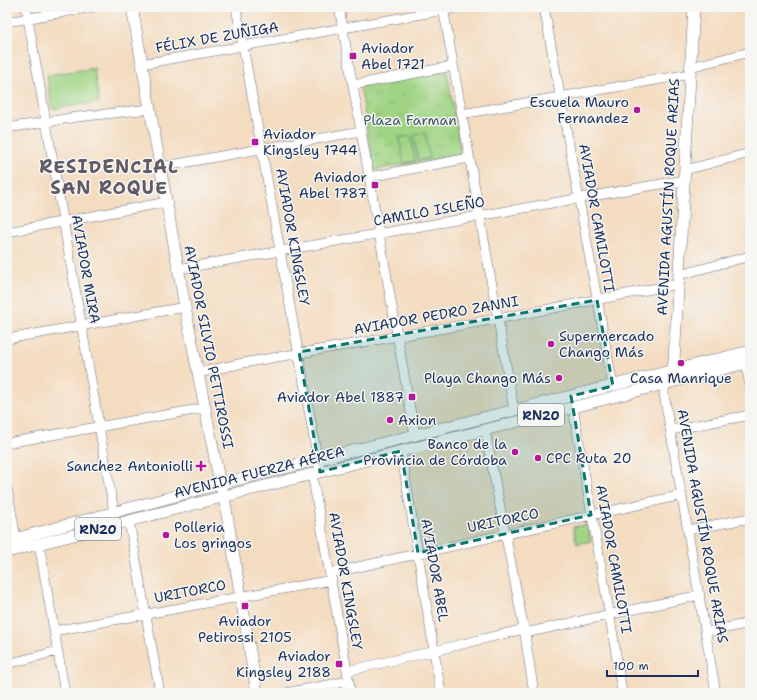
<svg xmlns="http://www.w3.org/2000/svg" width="757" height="700" viewBox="0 0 757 700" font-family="'Shantell Sans',sans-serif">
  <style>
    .grass { fill: url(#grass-tufts); stroke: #5e8271 }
    .garden { fill: #a0d484; stroke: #5e8271 }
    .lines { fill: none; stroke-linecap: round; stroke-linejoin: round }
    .minor-casing { stroke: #676c80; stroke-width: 10 }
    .major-casing { stroke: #676c80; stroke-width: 12 }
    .minor { stroke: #fff; stroke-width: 9 }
    .major { stroke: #fff; stroke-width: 11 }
    .marked { fill: #0f766e; fill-opacity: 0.2; stroke: #0f766e; stroke-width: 3; stroke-dasharray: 8 5; stroke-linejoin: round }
    .poi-dot { fill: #b5179e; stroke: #f6f6f2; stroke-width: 1.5 }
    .labels { text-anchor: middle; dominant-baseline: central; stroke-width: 3; stroke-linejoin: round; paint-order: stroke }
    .shield { fill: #f6f6f2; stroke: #5d6b8a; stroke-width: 1 }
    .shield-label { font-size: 13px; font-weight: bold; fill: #1b2f5e }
    .street-label { font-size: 14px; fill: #1b2f5e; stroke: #f6f6f2 }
    .poi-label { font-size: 14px; fill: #1b2f5e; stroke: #f6f6f2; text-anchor: end }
    .park-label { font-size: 14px; fill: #3c5868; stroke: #f6f6f2 }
    .district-label { font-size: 18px; font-weight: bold; letter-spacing: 1px; fill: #5f5a66; stroke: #f6f6f2 }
  </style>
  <defs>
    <pattern id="grass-tufts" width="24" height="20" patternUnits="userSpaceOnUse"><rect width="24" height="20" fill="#a0d484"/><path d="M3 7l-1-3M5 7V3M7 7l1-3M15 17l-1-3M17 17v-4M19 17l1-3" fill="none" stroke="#89b674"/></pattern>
  </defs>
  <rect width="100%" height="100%" fill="#f6f6f2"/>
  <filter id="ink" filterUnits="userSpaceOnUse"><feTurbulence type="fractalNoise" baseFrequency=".025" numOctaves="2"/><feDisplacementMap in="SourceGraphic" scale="8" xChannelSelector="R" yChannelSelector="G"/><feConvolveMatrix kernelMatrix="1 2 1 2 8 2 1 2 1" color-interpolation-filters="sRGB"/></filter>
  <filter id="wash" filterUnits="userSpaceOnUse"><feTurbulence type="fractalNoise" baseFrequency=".012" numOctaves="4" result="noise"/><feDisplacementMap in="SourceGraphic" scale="16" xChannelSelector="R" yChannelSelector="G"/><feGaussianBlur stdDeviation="0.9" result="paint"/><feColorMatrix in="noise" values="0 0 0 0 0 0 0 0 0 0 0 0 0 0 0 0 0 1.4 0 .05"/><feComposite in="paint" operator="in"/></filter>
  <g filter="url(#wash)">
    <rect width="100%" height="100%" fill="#f4dcc0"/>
    <path class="grass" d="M 447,71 L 461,155 L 374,170 L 360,86 Z
      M 585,525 L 588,527 L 591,541 L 577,544 L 573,527 Z"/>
    <path class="garden" d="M 94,68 L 99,102 L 52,109 L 47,75 Z
      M 425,133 L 430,158 L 418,161 L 414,135 Z
      M 411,136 L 415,161 L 404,163 L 399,138 Z"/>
  </g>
  <g filter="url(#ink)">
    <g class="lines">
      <g class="minor-casing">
        <path id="minor" d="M 26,7 L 114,512
          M 236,7 L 320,472
          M 339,7 L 415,436
          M 443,7 L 514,410
          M 544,7 L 613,386
          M 7,22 L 93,7
          M 142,64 L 461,7
          M 690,67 L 750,52
          M 353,85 L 453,66
          M 462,114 L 690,74
          M 7,128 L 77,117 L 150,109
          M 160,167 L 361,131
          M 685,170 L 750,153
          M 369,177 L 469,158
          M 7,232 L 167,202
          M 178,269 L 672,182 L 684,181
          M 679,275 L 750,256
          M 7,339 L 185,307
          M 745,357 L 750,387
          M 198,373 L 243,363 L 497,319 L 678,284
          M 665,383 L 664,394 L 716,693
          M 573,407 C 589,503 608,597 622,693
          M 485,430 L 524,629 L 534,693
          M 671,430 L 750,415
          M 7,443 L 205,408
          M 401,451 L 441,693
          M 312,474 L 351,693
          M 7,488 L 16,538
          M 129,521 L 160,693
          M 688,530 L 750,518
          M 39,544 L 65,693
          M 331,573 L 682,495
          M 54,631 L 332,580
          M 706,632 L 750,623
          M 525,633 L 700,595
          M 7,664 L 58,651
          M 347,671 L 434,651 L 524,629
          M 286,693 L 349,681"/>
      </g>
      <g class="major-casing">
        <path id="major" d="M 132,7 L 185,307 L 220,484 L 224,497 L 257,693
          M 670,376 L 673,370 L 674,361 L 694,7
          M 7,541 L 220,484 L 750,351
          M 7,552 L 750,362"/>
      </g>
      <use href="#minor" class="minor"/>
      <use href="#major" class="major"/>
    </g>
  </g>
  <path class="marked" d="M 597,300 L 613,386 L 571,396 L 591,515 L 418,553 L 401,451 L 320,472 L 299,352 Z"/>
  <g class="poi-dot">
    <rect x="349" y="52" width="8" height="8" rx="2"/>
    <circle cx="637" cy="110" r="4"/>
    <rect x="251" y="138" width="8" height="8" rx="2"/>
    <rect x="371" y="181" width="8" height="8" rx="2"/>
    <circle cx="551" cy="344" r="4"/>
    <circle cx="681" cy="363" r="4"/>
    <circle cx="559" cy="378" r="4"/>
    <rect x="408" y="393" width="8" height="8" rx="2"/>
    <circle cx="390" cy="420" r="4"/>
    <circle cx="515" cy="452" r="4"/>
    <circle cx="538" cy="458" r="4"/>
    <path d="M199 460h4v4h4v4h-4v4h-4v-4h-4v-4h4z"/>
    <circle cx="166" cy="535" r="4"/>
    <rect x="241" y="602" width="8" height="8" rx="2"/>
    <rect x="335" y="660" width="8" height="8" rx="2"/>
  </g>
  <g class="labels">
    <g class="shield">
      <rect x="518" y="404" width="46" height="22" rx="3"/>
      <rect x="75" y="518" width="46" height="22" rx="3"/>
    </g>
    <g class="shield-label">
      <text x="541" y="415">RN20</text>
      <text x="98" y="529">RN20</text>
    </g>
    <g class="street-label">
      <text transform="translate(217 37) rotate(-10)">FÉLIX DE ZUÑIGA</text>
      <text transform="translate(668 197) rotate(-87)">AVENIDA AGUSTÍN ROQUE ARIAS</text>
      <text transform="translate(429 211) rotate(-10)">CAMILO ISLEÑO</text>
      <text transform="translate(597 218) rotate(80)">AVIADOR CAMILOTTI</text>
      <text transform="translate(293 237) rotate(80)">AVIADOR KINGSLEY</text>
      <text transform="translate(86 269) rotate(80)">AVIADOR MIRA</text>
      <text transform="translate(436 315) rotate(-10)">AVIADOR PEDRO ZANNI</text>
      <text transform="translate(209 347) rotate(79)">AVIADOR SILVIO PETTIROSSI</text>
      <text transform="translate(259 472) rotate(-14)">AVENIDA FUERZA AÉREA</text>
      <text transform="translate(503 520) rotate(-12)">URITORCO</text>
      <text transform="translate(703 526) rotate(80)">AVENIDA AGUSTÍN ROQUE ARIAS</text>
      <text transform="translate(614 559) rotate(80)">AVIADOR CAMILOTTI</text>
      <text transform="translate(435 570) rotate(80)">AVIADOR ABEL</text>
      <text transform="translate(346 581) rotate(80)">AVIADOR KINGSLEY</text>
      <text transform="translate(190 591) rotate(-11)">URITORCO</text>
    </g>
    <g class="poi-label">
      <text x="361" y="48" text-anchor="start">Aviador<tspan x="361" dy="16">Abel 1721</tspan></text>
      <text x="629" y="102">Escuela Mauro<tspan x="629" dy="16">Fernandez</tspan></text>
      <text x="263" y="134" text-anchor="start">Aviador<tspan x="263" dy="16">Kingsley 1744</tspan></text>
      <text x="367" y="177">Aviador<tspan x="367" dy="16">Abel 1787</tspan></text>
      <text x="559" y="336" text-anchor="start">Supermercado<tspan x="559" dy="16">Chango Más</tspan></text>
      <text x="551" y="378">Playa Chango Más</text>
      <text x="681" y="378" text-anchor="middle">Casa Manrique</text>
      <text x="404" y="397">Aviador Abel 1887</text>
      <text x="398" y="420" text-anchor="start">Axion</text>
      <text x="507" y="444">Banco de la<tspan x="507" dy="16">Provincia de Córdoba</tspan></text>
      <text x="546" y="458" text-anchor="start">CPC Ruta 20</text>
      <text x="193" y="466">Sanchez Antoniolli</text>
      <text x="174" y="527" text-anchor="start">Polleria<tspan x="174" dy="16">Los gringos</tspan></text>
      <text x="245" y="621" text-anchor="middle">Aviador<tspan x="245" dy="16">Petirossi 2105</tspan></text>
      <text x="331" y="656">Aviador<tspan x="331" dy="16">Kingsley 2188</tspan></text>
    </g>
    <g class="park-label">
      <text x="410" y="120">Plaza Farman</text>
    </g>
    <g class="district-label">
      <text x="109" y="167">RESIDENCIAL<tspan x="109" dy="21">SAN ROQUE</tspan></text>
    </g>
  </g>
  <rect width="757" height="700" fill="none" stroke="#f6f6f2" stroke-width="24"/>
  <path d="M607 670v6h91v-6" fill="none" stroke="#1b2f5e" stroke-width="2"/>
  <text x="613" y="670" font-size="12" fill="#1b2f5e" stroke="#f6f6f2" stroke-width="3" paint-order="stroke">100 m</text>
</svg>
